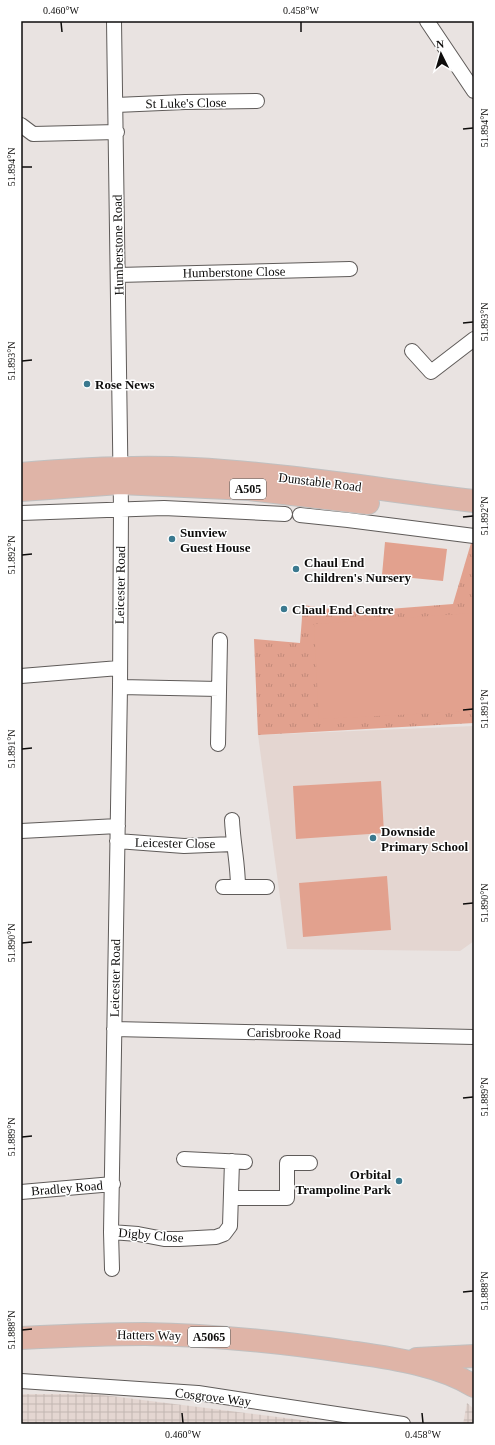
<svg xmlns="http://www.w3.org/2000/svg" width="495" height="1445" viewBox="0 0 495 1445" font-family="'Times New Roman',serif">
  <style>
    .built { fill: #e4d6d1 }
    .industrial { fill: url(#industrial-grid) }
    .grass { fill: url(#grass-tufts) }
    .pitch { fill: #e2a18e }
    .lines { fill: none; stroke-linecap: round; stroke-linejoin: round }
    .minor-casing { stroke: #5f5b59; stroke-width: 16 }
    .primary-casing { stroke: #c0c0c0; stroke-width: 24 }
    .minor { stroke: #fff; stroke-width: 14 }
    .primary { stroke: #dfb4a7; stroke-width: 22 }
    .ticks { fill: none; stroke: #0e0d0c; stroke-width: 1.5 }
    .poi-dot { fill: #3b798f; stroke: #fff; stroke-width: 1.5 }
    .labels { text-anchor: middle; dominant-baseline: central; stroke-width: 3; stroke-linejoin: round; paint-order: stroke }
    .shield { fill: #fff; stroke: #565655; stroke-width: 1 }
    .shield-label { font-size: 12px; font-weight: bold; fill: #0e0d0c }
    .street-label { font-size: 13px; fill: #0e0d0c; stroke: #fff }
    .poi-label { font-size: 13px; font-weight: bold; fill: #0e0d0c; stroke: #fff; text-anchor: start }
    .neatline { fill: none; stroke: #0e0d0c; stroke-width: 1.5 }
    .ticks-label { font-size: 10px; text-anchor: middle; fill: #0e0d0c }
  </style>
  <defs>
    <pattern id="industrial-grid" width="8" height="8" patternUnits="userSpaceOnUse"><rect width="8" height="8" fill="#e4d6d1"/><path d="M0 4h8M4 0v8" fill="none" stroke="#c2b6b2"/></pattern>
    <pattern id="grass-tufts" width="24" height="20" patternUnits="userSpaceOnUse"><rect width="24" height="20" fill="#e2a18e"/><path d="M3 7l-1-3M5 7V3M7 7l1-3M15 17l-1-3M17 17v-4M19 17l1-3" fill="none" stroke="#c18979"/></pattern>
  </defs>
  <rect width="100%" height="100%" fill="#e9e3e1"/>
  <path class="built" d="M 474,726 L 474,941 L 460,951 L 287,949 L 258,735 Z"/>
  <path class="industrial" d="M 21,1394 L 95,1394 L 333,1424 L 21,1424 Z
    M 467,1403 L 474,1409 L 474,1424 L 463,1424 Z"/>
  <path class="grass" d="M 471,543 L 474,543 L 474,723 L 258,735 L 254,639 L 300,643 L 303,605 L 350,612 L 453,604 Z"/>
  <path class="pitch" d="M 385,542 L 447,549 L 443,581 L 382,575 Z
    M 474,613 L 474,711 L 319,719 L 314,624 Z
    M 381,781 L 384,833 L 296,839 L 293,786 Z
    M 387,876 L 391,930 L 303,937 L 299,883 Z"/>
  <g class="lines">
    <g class="minor-casing">
      <path id="minor" d="M 427,21 L 474,91
        M 116,105 L 185,102 L 257,101
        M 21,125 L 33,134 L 117,132
        M 118,275 L 350,269
        M 412,351 L 431,372 L 474,339
        M 21,513 L 164,508 L 285,514
        M 300,515 L 348,520 L 474,536
        M 21,676 L 119,668
        M 120,687 L 219,689
        M 218,744 L 220,640
        M 232,820 C 233,843 238,864 238,887
        M 21,831 L 118,826
        M 117,841 L 184,846 L 233,844
        M 223,887 L 267,887
        M 114,1029 L 474,1037
        M 184,1159 L 245,1162
        M 21,1192 L 113,1184
        M 232,1198 L 287,1198 L 287,1163 L 310,1163
        M 111,1232 L 138,1234 L 164,1239 L 179,1239 L 216,1237 L 224,1234 L 230,1226 L 232,1161
        M 112,1269 L 111,1232 L 120,687 L 121,509 L 114,21
        M 21,1381 L 198,1393 L 403,1424"/>
    </g>
    <g class="primary-casing">
      <path id="primary" d="M 21,474 C 78,469 136,466 194,469 C 288,474 381,490 474,501
        M 21,490 L 120,483 L 249,489 L 368,503
        M 21,1338 C 62,1336 104,1334 145,1334 C 213,1335 282,1342 349,1352 C 390,1358 438,1364 474,1386
        M 417,1359 L 474,1356"/>
    </g>
    <use href="#minor" class="minor"/>
    <use href="#primary" class="primary"/>
  </g>
  <path class="ticks" d="M 61,22 L 62,32M 301,22 L 301,32M 463,129 L 473,128M 22,167 L 32,167M 463,323 L 473,322M 22,361 L 32,360M 463,517 L 473,516M 22,555 L 32,554M 463,710 L 473,709M 22,749 L 32,748M 463,904 L 473,903M 22,943 L 32,942M 463,1098 L 473,1097M 22,1137 L 32,1136M 463,1292 L 473,1291M 22,1330 L 32,1329M 182,1413 L 183,1423M 422,1413 L 423,1423"/>
  <g class="poi-dot">
    <circle cx="87" cy="384" r="4"/>
    <circle cx="172" cy="539" r="4"/>
    <circle cx="296" cy="569" r="4"/>
    <circle cx="284" cy="609" r="4"/>
    <circle cx="373" cy="838" r="4"/>
    <circle cx="399" cy="1181" r="4"/>
  </g>
  <g class="labels">
    <g class="shield">
      <rect x="230" y="479" width="36" height="20" rx="3"/>
      <rect x="188" y="1327" width="42" height="20" rx="3"/>
    </g>
    <g class="shield-label">
      <text x="248" y="489">A505</text>
      <text x="209" y="1337">A5065</text>
    </g>
    <g class="street-label">
      <text transform="translate(186 103) rotate(-1)">St Luke's Close</text>
      <text transform="translate(118 245) rotate(-91)">Humberstone Road</text>
      <text transform="translate(234 272) rotate(-1)">Humberstone Close</text>
      <text transform="translate(320 482) rotate(7)">Dunstable Road</text>
      <text transform="translate(120 585) rotate(-89)">Leicester Road</text>
      <text transform="translate(175 843) rotate(1)">Leicester Close</text>
      <text transform="translate(115 978) rotate(-89)">Leicester Road</text>
      <text transform="translate(294 1033) rotate(1)">Carisbrooke Road</text>
      <text transform="translate(67 1188) rotate(-5)">Bradley Road</text>
      <text transform="translate(151 1235) rotate(5)">Digby Close</text>
      <text transform="translate(149 1335) rotate(1)">Hatters Way</text>
      <text transform="translate(213 1397) rotate(7)">Cosgrove Way</text>
    </g>
    <g class="poi-label">
      <text x="95" y="384">Rose News</text>
      <text x="180" y="532">Sunview<tspan x="180" dy="15">Guest House</tspan></text>
      <text x="304" y="562">Chaul End<tspan x="304" dy="15">Children's Nursery</tspan></text>
      <text x="292" y="609">Chaul End Centre</text>
      <text x="381" y="831">Downside<tspan x="381" dy="15">Primary School</tspan></text>
      <text x="391" y="1174" text-anchor="end">Orbital<tspan x="391" dy="15">Trampoline Park</tspan></text>
    </g>
  </g>
  <rect width="495" height="1445" fill="none" stroke="#ffffff" stroke-width="44"/>
  <g transform="translate(441 54) rotate(355)" stroke="#ffffff" stroke-width="3" paint-order="stroke">
  <path d="M0-3L7 15L0 10L-7 15Z" fill="#0e0d0c"/>
  <text y="-6" font-size="11" font-weight="bold" text-anchor="middle" fill="#0e0d0c">N</text>
  </g>
  <rect x="22" y="22" width="451" height="1401" class="neatline"/>
  <g class="ticks-label">
    <text x="61" y="14">0.460°W</text>
    <text x="301" y="14">0.458°W</text>
    <text transform="translate(484 128) rotate(-90)" y="4">51.894°N</text>
    <text transform="translate(11 167) rotate(-90)" y="4">51.894°N</text>
    <text transform="translate(484 322) rotate(-90)" y="4">51.893°N</text>
    <text transform="translate(11 361) rotate(-90)" y="4">51.893°N</text>
    <text transform="translate(484 516) rotate(-90)" y="4">51.892°N</text>
    <text transform="translate(11 555) rotate(-90)" y="4">51.892°N</text>
    <text transform="translate(484 709) rotate(-90)" y="4">51.891°N</text>
    <text transform="translate(11 749) rotate(-90)" y="4">51.891°N</text>
    <text transform="translate(484 903) rotate(-90)" y="4">51.890°N</text>
    <text transform="translate(11 943) rotate(-90)" y="4">51.890°N</text>
    <text transform="translate(484 1097) rotate(-90)" y="4">51.889°N</text>
    <text transform="translate(11 1137) rotate(-90)" y="4">51.889°N</text>
    <text transform="translate(484 1291) rotate(-90)" y="4">51.888°N</text>
    <text transform="translate(11 1330) rotate(-90)" y="4">51.888°N</text>
    <text x="183" y="1438">0.460°W</text>
    <text x="423" y="1438">0.458°W</text>
  </g>
</svg>
